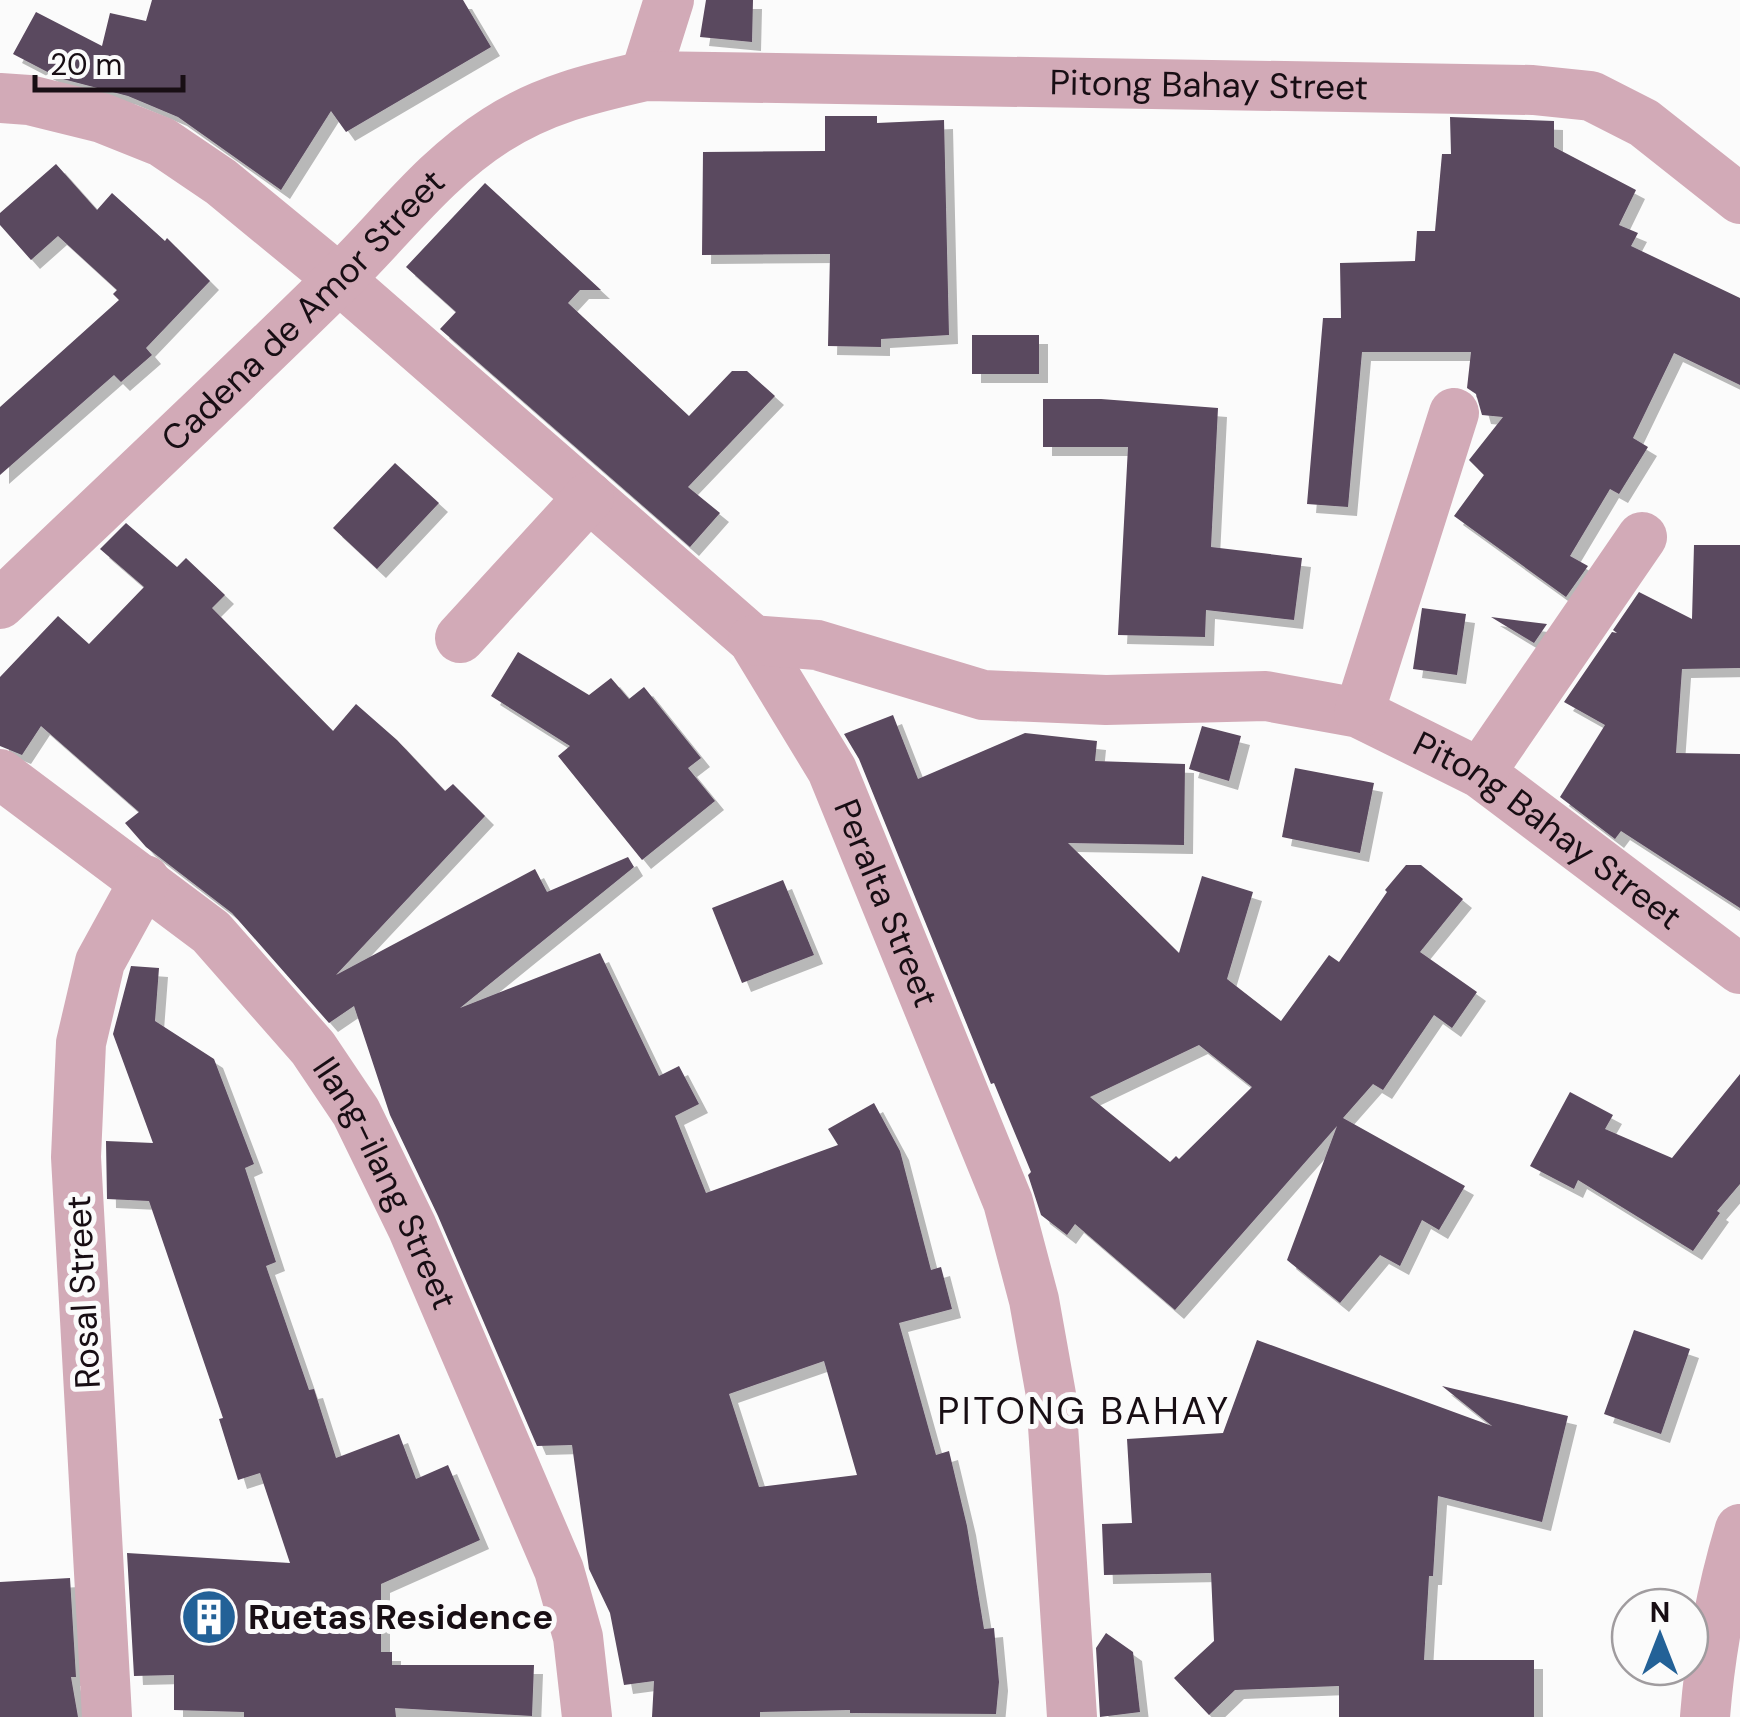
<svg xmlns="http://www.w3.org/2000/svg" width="1740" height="1717" viewBox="0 0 1740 1717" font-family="'DM Sans',sans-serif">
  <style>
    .building { fill: #5a485e; fill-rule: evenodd; filter: url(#shadow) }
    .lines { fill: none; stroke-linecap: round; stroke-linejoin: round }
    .minor { stroke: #d2aab7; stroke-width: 50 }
    .labels { text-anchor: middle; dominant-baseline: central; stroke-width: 10; stroke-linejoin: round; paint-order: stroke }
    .street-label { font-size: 35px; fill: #180e14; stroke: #fbfbfb }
    .poi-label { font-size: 35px; font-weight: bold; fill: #180e14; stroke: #fbfbfb; text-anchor: start }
    .neighbourhood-label { font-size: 38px; letter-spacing: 2.5px; fill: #180e14; stroke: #fbfbfb }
  </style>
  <defs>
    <filter id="shadow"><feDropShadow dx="9" dy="9" stdDeviation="0" flood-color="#0004"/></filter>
  </defs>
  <rect width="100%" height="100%" fill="#fbfbfb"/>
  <path class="building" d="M 152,0 L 463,0 L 491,47 L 346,132 L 331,111 L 281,190 L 178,117 L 128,96 L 59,78 L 13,54 L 36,12 L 102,46 L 110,13 L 146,21 Z
    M 706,0 L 753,0 L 752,42 L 700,37 Z
    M 825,116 L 877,116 L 877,123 L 944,120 L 949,335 L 881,339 L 881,347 L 828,346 L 830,254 L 702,255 L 703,152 L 825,151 Z
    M 1450,117 L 1554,121 L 1554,147 L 1636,190 L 1619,225 L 1638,233 L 1631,246 L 1740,298 L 1740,385 L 1674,353 L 1633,438 L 1648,447 L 1619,494 L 1610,489 L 1570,556 L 1588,566 L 1566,597 L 1454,516 L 1484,475 L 1469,460 L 1503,417 L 1482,415 L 1476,394 L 1467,388 L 1471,352 L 1362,352 L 1348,507 L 1307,504 L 1323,318 L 1341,318 L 1340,263 L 1415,261 L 1417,231 L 1435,231 L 1442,154 L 1451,154 Z
    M 56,164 L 97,210 L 112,193 L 165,241 L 167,238 L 210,281 L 146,348 L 152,355 L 121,382 L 114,375 L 0,475 L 0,407 L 119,300 L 113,294 L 117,290 L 58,236 L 31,260 L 0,225 L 0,213 Z
    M 485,183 L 601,290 L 580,290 L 568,303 L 689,416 L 732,371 L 747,371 L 775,396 L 688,487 L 720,513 L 690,547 L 440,329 L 456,312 L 406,267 Z
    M 972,335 L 1039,335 L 1039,374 L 972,374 Z
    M 1043,399 L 1101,399 L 1218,408 L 1211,547 L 1302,558 L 1294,620 L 1206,610 L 1205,637 L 1118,635 L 1128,447 L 1043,447 Z
    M 395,463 L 439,503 L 377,569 L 333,528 Z
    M 126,523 L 177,567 L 186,558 L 225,595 L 212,608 L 333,731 L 356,704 L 397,740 L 445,791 L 453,784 L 485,816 L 336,975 L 535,869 L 547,892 L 628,857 L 634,867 L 460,1008 L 600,953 L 659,1076 L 679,1066 L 699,1104 L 675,1116 L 706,1193 L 838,1145 L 828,1129 L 874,1103 L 900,1151 L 931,1270 L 941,1267 L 952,1309 L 899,1323 L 936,1455 L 949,1451 L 967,1526 L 984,1629 L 994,1628 L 999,1682 L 996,1714 L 850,1713 L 850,1710 L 760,1712 L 760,1717 L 652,1717 L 654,1681 L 624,1685 L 610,1613 L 589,1569 L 572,1445 L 537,1446 L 438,1216 L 390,1115 L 354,1006 L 329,1023 L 232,913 L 146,847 L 125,823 L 139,812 L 41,726 L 22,755 L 0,746 L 0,677 L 58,616 L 89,644 L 144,587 L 100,549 ZM 824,1361 L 857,1475 L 759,1487 L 729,1394 Z
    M 1694,545 L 1740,545 L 1740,668 L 1682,669 L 1676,753 L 1740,754 L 1740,908 L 1621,831 L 1615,839 L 1560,797 L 1605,725 L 1564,702 L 1612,632 L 1617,633 L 1613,630 L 1639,592 L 1692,619 Z
    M 1422,608 L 1466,614 L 1457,675 L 1413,669 Z
    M 1491,617 L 1547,624 L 1534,643 Z
    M 518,652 L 589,695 L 611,678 L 629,699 L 644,687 L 701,758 L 688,768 L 715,801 L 642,860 L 558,756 L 570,746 L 491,696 Z
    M 893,715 L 918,779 L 1025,733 L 1097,741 L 1095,761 L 1185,764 L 1184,845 L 1068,843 L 1179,953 L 1202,876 L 1253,892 L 1227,979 L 1281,1021 L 1329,955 L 1339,962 L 1387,892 L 1385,890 L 1406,865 L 1421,865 L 1463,899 L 1420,952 L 1477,992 L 1452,1028 L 1434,1015 L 1383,1090 L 1373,1084 L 1343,1118 L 1465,1186 L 1439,1230 L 1422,1220 L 1400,1266 L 1380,1255 L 1340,1303 L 1287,1260 L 1337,1126 L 1175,1310 L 1075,1224 L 1067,1235 L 1041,1215 L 1028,1175 L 1031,1172 L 994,1083 L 991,1084 L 859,759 L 844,734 ZM 1199,1045 L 1252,1087 L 1179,1159 L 1176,1156 L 1170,1162 L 1090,1097 Z
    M 1202,726 L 1241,736 L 1229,781 L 1189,769 Z
    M 1295,768 L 1374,783 L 1360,853 L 1282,837 Z
    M 783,880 L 814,955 L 742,983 L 712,908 Z
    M 131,966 L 159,968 L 155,1021 L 214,1059 L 254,1164 L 245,1168 L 276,1262 L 266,1266 L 309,1390 L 314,1389 L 336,1458 L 399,1434 L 416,1479 L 448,1465 L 480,1540 L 381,1584 L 381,1652 L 392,1652 L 392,1665 L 534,1665 L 532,1716 L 395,1708 L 396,1717 L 244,1717 L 244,1712 L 174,1710 L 174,1675 L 134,1676 L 127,1553 L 290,1563 L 260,1473 L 238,1480 L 219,1419 L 223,1418 L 149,1201 L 107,1199 L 106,1141 L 153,1143 L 113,1034 Z
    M 1740,1074 L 1740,1184 L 1717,1211 L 1720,1213 L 1693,1251 L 1578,1180 L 1574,1189 L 1530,1166 L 1570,1092 L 1613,1115 L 1605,1129 L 1672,1158 Z
    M 1634,1330 L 1690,1349 L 1661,1434 L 1604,1414 Z
    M 1257,1340 L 1492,1426 L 1442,1386 L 1568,1416 L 1542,1522 L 1438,1496 L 1433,1576 L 1429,1576 L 1424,1660 L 1534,1660 L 1534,1717 L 1339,1717 L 1339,1686 L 1235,1690 L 1209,1715 L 1174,1678 L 1214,1641 L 1211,1573 L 1104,1575 L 1102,1524 L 1132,1523 L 1127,1439 L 1223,1433 Z
    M 70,1578 L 76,1677 L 71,1677 L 78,1717 L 0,1717 L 0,1582 Z
    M 1106,1633 L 1133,1652 L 1140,1712 L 1100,1717 L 1096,1648 Z"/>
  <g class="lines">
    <g class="minor">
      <path d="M 645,76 L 669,0"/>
      <path id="s1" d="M 0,98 L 29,100 L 102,118 L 162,142 L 221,182 L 339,279 L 753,640 L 832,770 L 1008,1202 L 1034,1300 L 1051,1395 L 1072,1717"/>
      <path id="s2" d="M 0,604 C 112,497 225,391 336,282 C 389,231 433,170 496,130 C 542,100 592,88 645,76 L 1533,90 L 1591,96 L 1644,123 L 1740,199"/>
      <path d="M 460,638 L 589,497"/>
      <path id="s3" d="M 753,640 L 817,645 L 983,695 L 1106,700 L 1266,696 L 1359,713 L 1480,773 L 1740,969"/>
      <path d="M 1359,713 L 1454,413"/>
      <path d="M 1480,773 L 1642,537"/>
      <path id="s4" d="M 0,774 L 211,932 L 313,1048 L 356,1112 L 412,1227 L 559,1570 L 578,1637 L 587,1717"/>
      <path d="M 107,1717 L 76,1157 L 81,1043 L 100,962 L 145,880"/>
      <path d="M 1705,1717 C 1710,1652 1721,1592 1740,1529"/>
    </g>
  </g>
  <defs>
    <g id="building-disc" transform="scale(2.875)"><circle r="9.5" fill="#236197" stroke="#fbfbfb"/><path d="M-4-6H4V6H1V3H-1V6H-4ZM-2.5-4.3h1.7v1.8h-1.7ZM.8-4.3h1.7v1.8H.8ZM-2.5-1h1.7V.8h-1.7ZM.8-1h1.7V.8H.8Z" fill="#fff"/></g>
  </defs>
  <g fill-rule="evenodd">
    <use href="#building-disc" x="209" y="1617"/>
  </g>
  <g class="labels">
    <g class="street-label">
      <text stroke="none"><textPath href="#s2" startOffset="1410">Pitong Bahay Street</textPath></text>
      <text stroke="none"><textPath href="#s2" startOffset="422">Cadena de Amor Street</textPath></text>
      <text stroke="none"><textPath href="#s3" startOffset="838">Pitong Bahay Street</textPath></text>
      <text stroke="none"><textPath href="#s1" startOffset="1238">Peralta Street</textPath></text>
      <text stroke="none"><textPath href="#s4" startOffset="572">Ilang-ilang Street</textPath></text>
      <text transform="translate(83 1292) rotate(-93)">Rosal Street</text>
    </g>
    <g class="poi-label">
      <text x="248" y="1617">Ruetas Residence</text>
    </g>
    <g class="neighbourhood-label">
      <text x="1084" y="1411">PITONG BAHAY</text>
    </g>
  </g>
  <g transform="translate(1660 1637)"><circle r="48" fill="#fbfbfb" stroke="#a09c9f" stroke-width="2.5"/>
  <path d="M0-8L18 38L0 25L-18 38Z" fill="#236197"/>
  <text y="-15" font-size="28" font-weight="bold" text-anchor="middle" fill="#180e14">N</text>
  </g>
  <path d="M35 75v15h148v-15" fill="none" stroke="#180e14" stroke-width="5"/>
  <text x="50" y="75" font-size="30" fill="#180e14" stroke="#fbfbfb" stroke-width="8" paint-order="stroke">20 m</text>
</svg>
